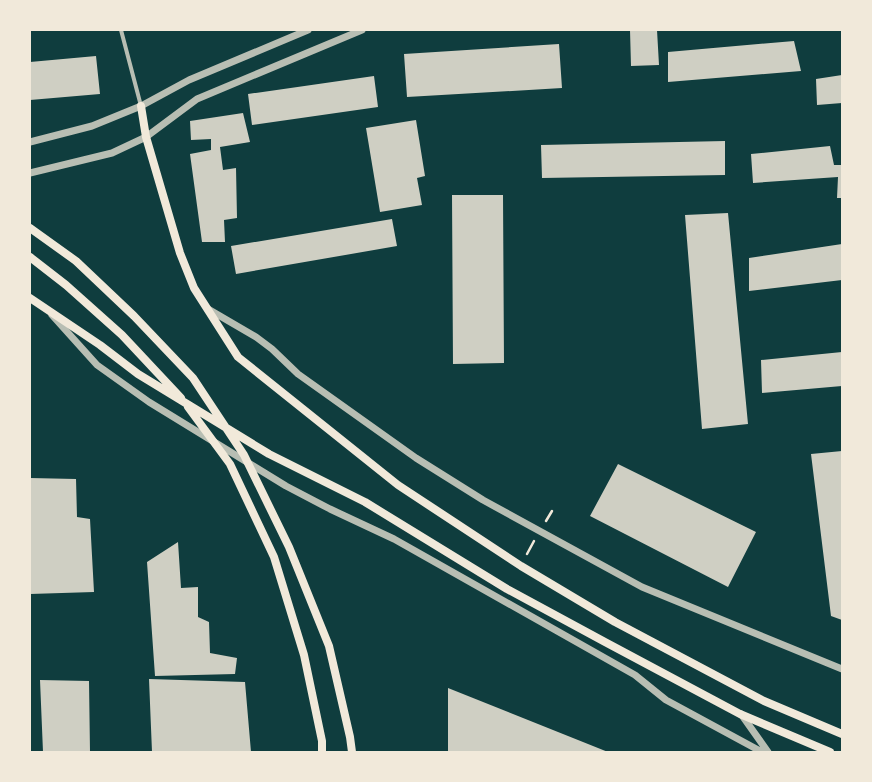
<svg xmlns="http://www.w3.org/2000/svg" width="872" height="782" viewBox="0 0 872 782" font-family="'Space Grotesk',sans-serif">
  <style>
    .building { fill: #cfcfc3 }
    .lines { fill: none; stroke-linecap: round; stroke-linejoin: round }
    .path { stroke: #f1e9da; stroke-width: 2.5 }
    .minor { stroke: #b8beb3; stroke-width: 4 }
    .tertiary { stroke: #b8beb3; stroke-width: 7 }
    .secondary { stroke: #f1e9da; stroke-width: 8 }
  </style>
  <rect width="100%" height="100%" fill="#0f3d3e"/>
  <path class="building" d="M 630,30 L 657,30 L 659,65 L 631,66 Z
    M 794,41 L 801,71 L 668,82 L 668,52 Z
    M 559,44 L 562,88 L 407,97 L 404,54 Z
    M 96,56 L 100,94 L 30,100 L 30,62 Z
    M 842,75 L 842,103 L 817,105 L 816,79 Z
    M 374,76 L 378,107 L 252,125 L 248,94 Z
    M 243,113 L 250,142 L 220,147 L 223,170 L 236,168 L 237,218 L 224,220 L 225,242 L 202,242 L 190,154 L 211,150 L 211,139 L 191,140 L 190,121 Z
    M 416,120 L 425,176 L 417,178 L 422,205 L 380,212 L 366,128 Z
    M 725,141 L 725,175 L 542,178 L 541,145 Z
    M 830,146 L 834,165 L 842,165 L 842,198 L 837,198 L 838,177 L 753,183 L 751,154 Z
    M 452,195 L 503,195 L 504,363 L 453,364 Z
    M 728,213 L 748,424 L 702,429 L 685,215 Z
    M 392,219 L 397,246 L 236,274 L 231,246 Z
    M 842,244 L 842,280 L 749,291 L 749,258 Z
    M 842,352 L 842,386 L 762,393 L 761,360 Z
    M 842,451 L 842,620 L 831,616 L 811,454 Z
    M 618,464 L 756,532 L 728,587 L 590,516 Z
    M 30,478 L 76,479 L 77,517 L 90,519 L 94,592 L 30,594 Z
    M 178,542 L 181,588 L 198,587 L 198,617 L 209,622 L 210,653 L 237,658 L 235,674 L 155,676 L 147,562 Z
    M 149,679 L 245,682 L 251,752 L 152,752 Z
    M 40,680 L 89,681 L 90,752 L 43,752 Z
    M 448,688 L 608,752 L 448,752 Z"/>
  <g class="lines">
    <path class="path" d="M 546,521 L 552,511
      M 527,554 L 534,541"/>
    <path class="minor" d="M 121,30 L 141,106"/>
    <path class="tertiary" d="M 30,142 L 92,126 L 141,106 L 189,80 L 308,30
      M 30,173 L 112,153 L 146,137 L 197,99 L 362,30
      M 208,309 L 256,337 L 272,349 L 298,374 L 416,458 L 483,500 L 642,587 L 842,669
      M 52,315 L 97,365 L 149,402 L 286,486 L 330,509 L 394,539 L 635,675 L 666,700 L 762,752
      M 741,714 L 768,752"/>
    <path class="secondary" d="M 141,106 L 146,137 L 180,253 L 194,288 L 238,357 L 398,485 L 521,566 L 615,622 L 764,701 L 842,734
      M 30,228 L 76,261 L 134,316 L 193,378 L 244,455 L 289,547 L 329,646 L 350,737 L 352,752
      M 30,257 L 66,285 L 122,335 L 181,398
      M 30,298 L 100,345 L 138,374 L 269,454 L 365,502 L 507,589 L 605,642 L 740,714 L 830,752
      M 188,407 L 230,464 L 274,557 L 304,655 L 322,741 L 322,752"/>
  </g>
  <rect width="872" height="782" fill="none" stroke="#f1e9da" stroke-width="62"/>
</svg>
